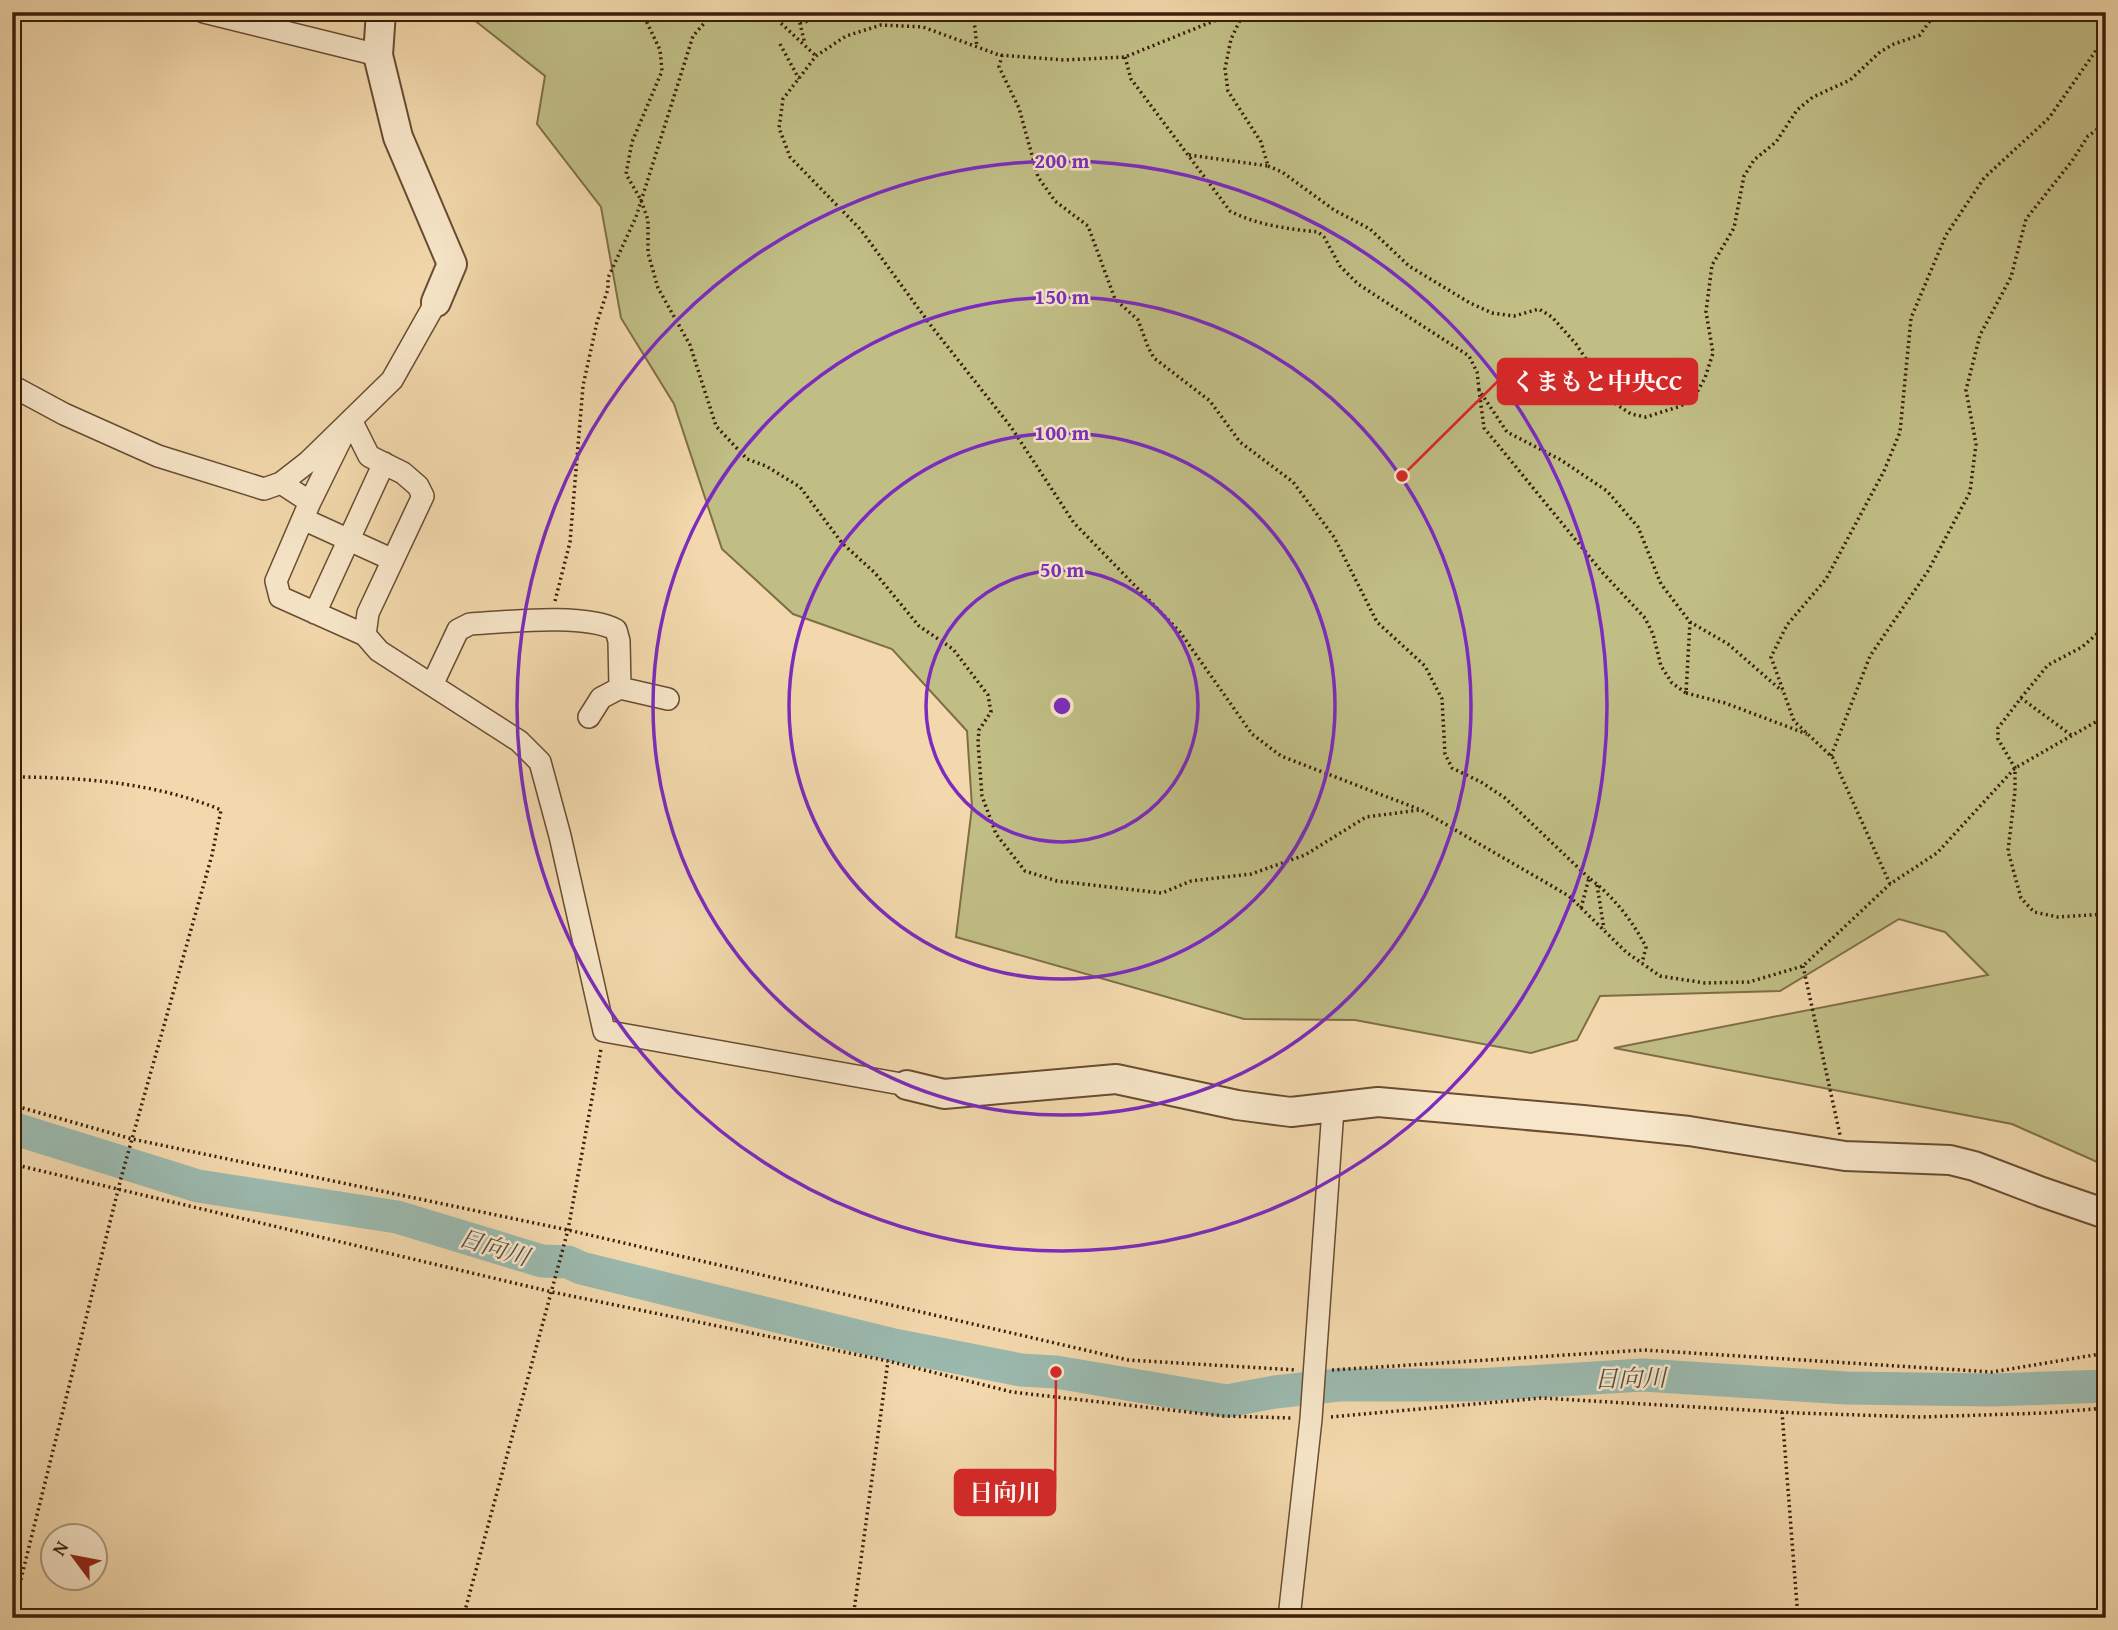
<svg xmlns="http://www.w3.org/2000/svg" width="2118" height="1630" viewBox="0 0 2118 1630" font-family="'Gentium Book Plus','Noto Serif JP',serif">
  <style>
    .green { fill: #c0bd85; stroke: #7e6e46; stroke-width: 2 }
    .lines { fill: none; stroke-linecap: round; stroke-linejoin: round }
    .river { stroke: #9bb9ae; stroke-width: 33 }
    .minor-casing { stroke: #694c31; stroke-width: 24 }
    .tertiary-casing { stroke: #694c31; stroke-width: 32 }
    .path { stroke: #3b1e08; stroke-width: 3.5; stroke-dasharray: 2 3.5; stroke-linecap: butt }
    .minor { stroke: #f7e6c9; stroke-width: 21 }
    .tertiary { stroke: #f7e6c9; stroke-width: 28 }
    .ring { fill: none; stroke: #7b2cbf; stroke-width: 3.5 }
    .labels { text-anchor: middle; dominant-baseline: central; stroke-width: 5; stroke-linejoin: round; paint-order: stroke }
    .water-label { font-size: 24px; font-style: italic; fill: #584c3a; stroke: #f7e6c9 }
    .centre { fill: #7b2cbf; stroke: #f7e6c9; stroke-width: 3.5 }
    .ring-label { font-size: 21px; text-anchor: middle; font-weight: bold; fill: #7b2cbf; stroke: #f7e6c9; stroke-width: 5; stroke-linejoin: round; paint-order: stroke }
    .leader { fill: none; stroke: #d62828; stroke-width: 2.5 }
    .callout-dot { fill: #d62828; stroke: #f7e6c9; stroke-width: 2.5 }
    .callout { fill: #d62828; stroke: #d62828; stroke-width: 2.5 }
    .callout-label { font-size: 24px; text-anchor: middle; font-weight: bold; fill: #fff }
  </style>
  <rect width="100%" height="100%" fill="#f2d8ac"/>
  <filter id="stains"><feTurbulence type="fractalNoise" baseFrequency=".00286" numOctaves="4"/><feColorMatrix values="0 0 0 0 .2 0 0 0 0 .09 0 0 0 0 .02 0 0 0 .5 -.17"/></filter>
  <radialGradient id="worn" r=".72"><stop offset=".6" stop-color="#630" stop-opacity="0"/><stop offset="1" stop-color="#630" stop-opacity=".3"/></radialGradient>
  <path class="green" d="M 464,12 L 2106,12 L 2106,1166 L 2012,1124 L 1614,1048 L 1988,975 L 1945,932 L 1899,919 L 1780,991 L 1600,996 L 1577,1040 L 1531,1053 L 1355,1020 L 1244,1019 L 956,937 L 972,807 L 967,731 L 892,649 L 793,614 L 722,549 L 674,404 L 621,318 L 601,207 L 537,124 L 545,76 Z"/>
  <g class="lines">
    <path class="river" d="M 12,1128 L 198,1186 L 397,1217 L 542,1261 L 568,1262 L 581,1268 L 894,1345 L 1021,1370 L 1056,1372 L 1227,1401 L 1275,1392 L 1339,1385 L 1477,1385 L 1643,1375 L 1846,1388 L 1993,1390 L 2106,1386"/>
    <g class="minor-casing">
      <path id="minor" d="M 204,12 L 378,55
        M 12,386 L 64,414 L 158,456 L 264,489 L 281,483 L 308,462 L 392,380 L 436,302
        M 351,420 L 369,456 L 403,473 L 418,486 L 423,496 L 368,613 L 365,635
        M 281,483 L 310,502 L 276,581 L 280,597 L 365,635 L 379,651 L 519,741 L 540,762 L 560,836 L 604,1031 L 907,1085
        M 310,502 L 343,435
        M 303,519 L 393,560
        M 315,613 L 384,463
        M 432,685 L 458,630 L 470,624 C 505,622 586,613 616,630 L 619,641 L 620,688 L 601,698 L 589,717
        M 620,688 L 668,699
        M 1289,1618 L 1311,1419 L 1333,1109"/>
    </g>
    <g class="tertiary-casing">
      <path id="tertiary" d="M 381,12 L 378,55 L 398,137 L 452,264 L 436,302
        M 907,1085 L 944,1094 L 1116,1079 L 1237,1105 L 1291,1112 L 1378,1102 L 1583,1120 L 1689,1131 L 1845,1156 L 1950,1160 L 1974,1166 L 2042,1192 L 2106,1214"/>
    </g>
    <path class="path" d="M 642,12 L 660,50 L 662,71 L 632,142 L 626,174 L 641,200 L 648,220 L 648,253 L 658,288 L 690,345 L 716,426 L 747,459 L 766,466 L 800,487 L 842,543 L 875,573 L 919,626 L 953,649 L 988,695 L 991,712 L 979,730 L 978,742 L 982,796 L 996,834 L 1025,871 L 1057,881 L 1162,893 L 1191,881 L 1251,874 L 1305,855 L 1366,817 L 1419,810
      M 769,12 L 816,56
      M 797,12 L 805,44
      M 965,12 L 974,20 L 983,12
      M 1236,12 L 1125,57 L 1064,60 L 999,55 L 923,27 L 881,25 L 846,36 L 816,56 L 783,99 L 779,128 L 790,157 L 861,230 L 932,327 L 1011,427 L 1074,523 L 1180,632 L 1252,734 L 1281,756 L 1421,810 L 1569,896 L 1626,952 L 1660,976 L 1705,983 L 1749,982 L 1803,966 L 1890,884 L 1937,853 L 2015,768 L 2106,716
      M 1273,12 L 1304,16 L 1318,12
      M 1486,12 L 1512,20 L 1540,12
      M 974,20 L 977,47
      M 800,23 L 848,12
      M 780,44 L 799,79
      M 1002,55 L 999,67 L 1019,108 L 1038,177 L 1055,201 L 1088,226 L 1115,299 L 1138,320 L 1148,347 L 1154,358 L 1210,401 L 1240,442 L 1293,482 L 1334,537 L 1377,622 L 1425,666 L 1442,699 L 1445,754 L 1452,768 L 1481,782 L 1505,798 L 1589,878
      M 1125,57 L 1131,79 L 1230,211 C 1256,225 1289,229 1318,232 L 1324,237 L 1340,266 L 1358,284 L 1469,356 L 1477,372 L 1479,389
      M 1189,155 L 1268,166 L 1261,142 L 1228,91 L 1225,69 L 1231,39 L 1244,12
      M 1268,166 L 1282,172 L 1334,210 L 1370,229 L 1409,266 L 1470,303 L 1492,313 L 1514,316 L 1539,309 L 1552,317 L 1576,344 L 1616,404 L 1631,414 L 1646,417 L 1681,406 L 1696,394 L 1705,378 L 1713,353 L 1706,312 L 1712,265 L 1734,228 L 1744,176 L 1754,160 L 1776,142 L 1797,110 L 1813,97 L 1850,80 L 1880,52 L 1894,44 L 1920,35 L 1936,12
      M 555,601 L 570,542 L 583,386 L 597,322 L 608,289 L 608,278 L 636,217 L 693,36 L 713,13 L 717,12
      M 1690,622 L 1686,693 L 1672,683 L 1661,666 L 1653,634 L 1645,618 L 1602,572 L 1484,428 L 1479,390 L 1507,432 L 1561,460 L 1607,491 L 1638,527 L 1661,584 L 1690,622 L 1728,644 L 1782,691
      M 1686,693 L 1725,703 L 1807,734
      M 2021,698 L 2048,665 L 2082,647 L 2106,626
      M 2071,735 L 2021,698 L 1998,728 L 1998,739 L 2015,768 L 2015,791 L 2008,851 L 2021,898 L 2034,912 L 2058,917 L 2106,914
      M 1831,756 L 1870,656 L 1928,571 L 1970,492 L 1976,444 L 1966,390 L 1980,335 L 2011,277 L 2026,219 L 2072,161 L 2088,136 L 2106,123
      M 12,777 C 82,777 157,783 221,810 L 212,855 L 121,1178 L 12,1615
      M 1890,884 L 1833,758 L 1794,721 L 1771,657 L 1787,625 L 1826,579 L 1884,471 L 1900,432 L 1911,318 L 1946,235 L 1984,178 L 2049,118 L 2106,36
      M 1597,885 L 1604,929
      M 1581,908 L 1589,878 C 1613,896 1632,920 1646,947 L 1642,963
      M 1803,966 L 1840,1135
      M 12,1105 L 132,1139 L 568,1230 L 1128,1360 L 1297,1370
      M 12,1164 L 552,1292 L 888,1361 L 1012,1392 L 1223,1416 L 1292,1418
      M 1332,1370 L 1644,1350 L 1992,1372 L 2106,1353
      M 1782,1412 L 1798,1618
      M 1331,1417 L 1541,1398 L 1798,1413 L 1920,1417 L 2045,1413 L 2106,1408
      M 463,1618 L 568,1230 L 601,1049
      M 853,1618 L 888,1361"/>
    <use href="#minor" class="minor"/>
    <use href="#tertiary" class="tertiary"/>
  </g>
  <g class="ring">
    <circle cx="1062" cy="706" r="136"/>
    <circle cx="1062" cy="706" r="273"/>
    <circle cx="1062" cy="706" r="409"/>
    <circle cx="1062" cy="706" r="545"/>
  </g>
  <g class="labels">
    <g class="water-label">
      <text transform="translate(494 1247) rotate(17)">日向川</text>
      <text transform="translate(1630 1378) rotate(-1)">日向川</text>
    </g>
  </g>
  <circle cx="1062" cy="706" r="10" class="centre"/>
  <g class="ring-label">
    <text x="1062" y="168">200 m</text>
    <text x="1062" y="304">150 m</text>
    <text x="1062" y="440">100 m</text>
    <text x="1062" y="577">50 m</text>
  </g>
  <path class="leader" d="M1402 476L1498 381M1056 1372L1055 1492"/>
  <g class="callout-dot">
    <circle cx="1402" cy="476" r="7"/>
    <circle cx="1056" cy="1372" r="7"/>
  </g>
  <g class="callout">
    <rect x="1498" y="359" width="199" height="45" rx="7"/>
    <rect x="955" y="1470" width="100" height="45" rx="7"/>
  </g>
  <g class="callout-label">
    <text x="1597" y="390">くまもと中央CC</text>
    <text x="1005" y="1501">日向川</text>
  </g>
  <rect width="2118" height="1630" fill="none" stroke="#f2d8ac" stroke-width="42"/>
  <rect x="14" y="14" width="2090" height="1602" fill="none" stroke="#3b1e08" stroke-width="3.5"/>
  <rect x="21" y="21" width="2076" height="1588" fill="none" stroke="#3b1e08" stroke-width="2"/>
  <g transform="translate(74 1557) rotate(302)"><circle r="33" fill="#f7e6c9" stroke="#ac967c" stroke-width="2"/>
  <path d="M0-5L12 26L0 18L-12 26Z" fill="#8f2418"/>
  <text y="-10" font-size="19" font-weight="bold" text-anchor="middle" fill="#3b1e08">N</text>
  </g>
  <rect width="100%" height="100%" filter="url(#stains)"/>
  <rect width="100%" height="100%" fill="url(#worn)"/>
</svg>
